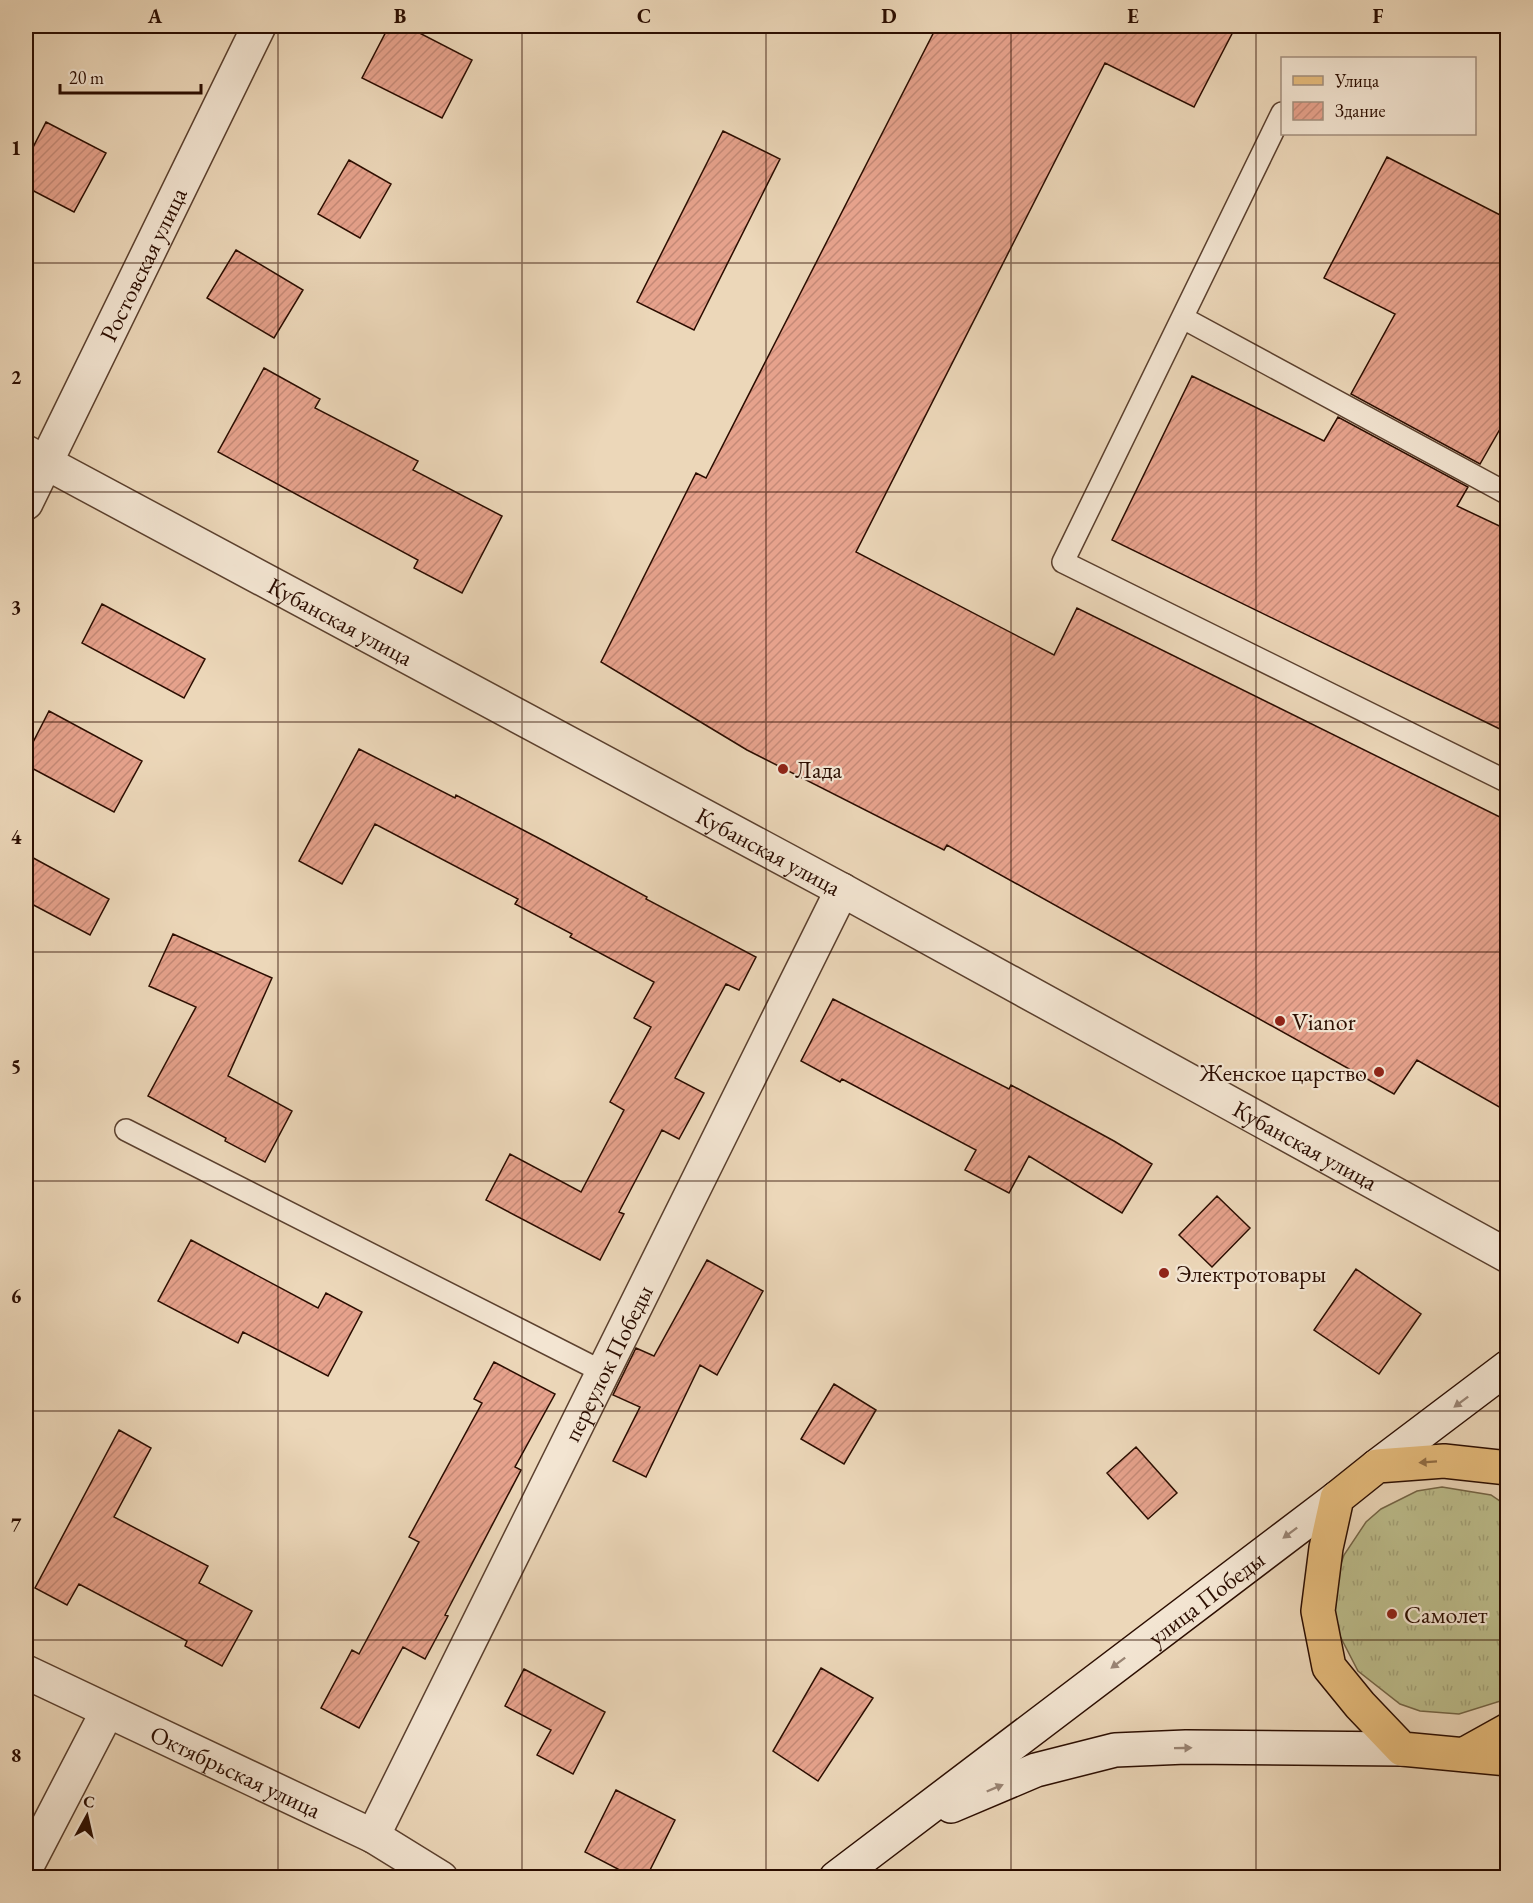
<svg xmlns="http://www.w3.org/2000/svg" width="1533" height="1903" viewBox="0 0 1533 1903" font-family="'EB Garamond',serif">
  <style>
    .grass { fill: url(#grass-tufts); stroke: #746546; stroke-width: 1.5 }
    .building { fill: url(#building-hatch); stroke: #2b0d00; stroke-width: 1.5 }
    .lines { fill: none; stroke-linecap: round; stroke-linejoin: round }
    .lane-casing { stroke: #5b402e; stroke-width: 24 }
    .street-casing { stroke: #5b402e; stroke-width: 36 }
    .secondary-casing { stroke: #2b0d00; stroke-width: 36 }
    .primary-casing { stroke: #2b0d00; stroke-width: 36 }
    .lane { stroke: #f3e5d2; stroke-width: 21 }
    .street { stroke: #f3e5d2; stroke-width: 33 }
    .secondary { stroke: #f3e5d2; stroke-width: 33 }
    .primary { stroke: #e6bc7c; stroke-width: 33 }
    .oneway { fill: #998474 }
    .oneway2 { fill: #926d44 }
    .grid { fill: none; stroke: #2b0d00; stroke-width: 1.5; stroke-opacity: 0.55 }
    .poi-dot { fill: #8f2418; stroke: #f3e5d2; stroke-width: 2 }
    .labels { text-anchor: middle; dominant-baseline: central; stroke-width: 4.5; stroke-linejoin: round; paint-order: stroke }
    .street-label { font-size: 24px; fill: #2b0d00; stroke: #f3e5d2 }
    .poi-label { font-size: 24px; fill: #2b0d00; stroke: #f3e5d2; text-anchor: start }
    .neatline { fill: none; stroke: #2b0d00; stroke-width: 2 }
    .grid-label { font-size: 20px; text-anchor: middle; font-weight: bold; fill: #2b0d00 }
  </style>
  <defs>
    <pattern id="grass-tufts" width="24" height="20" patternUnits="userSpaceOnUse" patternTransform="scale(1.5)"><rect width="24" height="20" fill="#bcbd8c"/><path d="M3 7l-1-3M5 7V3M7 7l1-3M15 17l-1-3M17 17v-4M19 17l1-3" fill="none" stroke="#a2a177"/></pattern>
    <pattern id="building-hatch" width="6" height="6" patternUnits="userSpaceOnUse" patternTransform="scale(1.5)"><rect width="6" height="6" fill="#e6a28c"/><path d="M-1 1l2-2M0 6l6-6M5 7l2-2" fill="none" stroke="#c58a77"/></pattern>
  </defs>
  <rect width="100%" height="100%" fill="#ecd7b9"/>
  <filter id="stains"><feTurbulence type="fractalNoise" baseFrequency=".00333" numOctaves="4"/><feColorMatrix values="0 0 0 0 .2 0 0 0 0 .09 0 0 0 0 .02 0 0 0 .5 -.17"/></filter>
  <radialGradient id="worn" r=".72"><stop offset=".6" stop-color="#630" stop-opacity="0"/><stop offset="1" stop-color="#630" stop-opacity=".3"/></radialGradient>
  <path class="grass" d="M 1442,1487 L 1491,1495 L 1507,1506 L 1507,1699 L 1459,1714 L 1420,1711 L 1400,1704 L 1358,1671 L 1340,1636 L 1335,1615 L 1337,1575 L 1344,1555 L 1366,1522 L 1381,1509 L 1417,1491 Z"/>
  <path class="building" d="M 389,26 L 406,26 L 472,60 L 442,118 L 362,78 Z
    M 937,26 L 1236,26 L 1194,107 L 1105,63 L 856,552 L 1054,655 L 1077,608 L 1508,821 L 1508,1112 L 1417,1060 L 1394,1094 L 947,845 L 944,850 L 747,750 L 601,662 L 696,473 L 706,478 Z
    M 46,122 L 106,153 L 74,212 L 26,187 L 26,161 Z
    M 723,131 L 780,159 L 694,330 L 637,302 Z
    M 1387,157 L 1508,219 L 1508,415 L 1480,464 L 1351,394 L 1395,314 L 1324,278 Z
    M 349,160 L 391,184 L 360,238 L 318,214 Z
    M 236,250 L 303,290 L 274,338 L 207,298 Z
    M 264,368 L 320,399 L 315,408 L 418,461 L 413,470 L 502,516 L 462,593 L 414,568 L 418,560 L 218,452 Z
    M 1192,376 L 1324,441 L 1338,417 L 1468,487 L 1457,506 L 1508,530 L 1508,733 L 1112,540 Z
    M 102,604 L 205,659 L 184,698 L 82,643 Z
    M 49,711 L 142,761 L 114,812 L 26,765 L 26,756 Z
    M 359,749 L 455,798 L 456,795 L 548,843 L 647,897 L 646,899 L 756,957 L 739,990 L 726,984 L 675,1078 L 704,1093 L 679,1139 L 662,1130 L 619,1212 L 624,1214 L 600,1260 L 486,1200 L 510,1154 L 581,1192 L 624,1110 L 610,1102 L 651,1027 L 634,1018 L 654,982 L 570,937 L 572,934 L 515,904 L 518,899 L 375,824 L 342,884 L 299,861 Z
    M 26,854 L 109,899 L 90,935 L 26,901 Z
    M 173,934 L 272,978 L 228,1076 L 292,1111 L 265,1162 L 225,1141 L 226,1138 L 148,1096 L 196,1007 L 149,986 Z
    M 833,999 L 1009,1089 L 1011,1085 L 1114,1141 L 1152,1164 L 1122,1213 L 1029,1156 L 1009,1193 L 965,1170 L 976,1150 L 842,1079 L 840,1082 L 801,1061 Z
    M 1217,1196 L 1250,1228 L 1212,1267 L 1179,1235 Z
    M 191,1240 L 318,1308 L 326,1293 L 362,1312 L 328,1376 L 243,1332 L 238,1343 L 158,1301 Z
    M 707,1260 L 763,1291 L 717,1375 L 700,1365 L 646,1477 L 613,1461 L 640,1407 L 613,1395 L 636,1348 L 654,1356 Z
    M 1356,1269 L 1421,1314 L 1379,1374 L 1314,1330 Z
    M 494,1362 L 555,1394 L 515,1467 L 521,1470 L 445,1615 L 448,1616 L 425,1659 L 403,1647 L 359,1728 L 321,1708 L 352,1650 L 359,1654 L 419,1542 L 409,1537 L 482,1403 L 474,1399 Z
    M 834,1384 L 876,1410 L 844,1464 L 801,1439 Z
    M 119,1430 L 151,1448 L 114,1517 L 208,1566 L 199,1583 L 252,1611 L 222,1666 L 185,1646 L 187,1641 L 79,1584 L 67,1605 L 35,1588 Z
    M 1136,1447 L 1177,1493 L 1148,1519 L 1107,1473 Z
    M 821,1668 L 873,1698 L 818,1781 L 773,1751 Z
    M 524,1669 L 605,1712 L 573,1774 L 537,1755 L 551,1730 L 505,1706 Z
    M 616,1790 L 675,1820 L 646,1878 L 635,1878 L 585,1852 Z"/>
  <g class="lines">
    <g class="lane-casing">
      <path id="lane" d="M 1282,113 L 1063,562 L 1508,782
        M 1183,318 L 1508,494
        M 126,1130 L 603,1372"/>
    </g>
    <g class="street-casing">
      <g id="street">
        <path id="s1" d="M 26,452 L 842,890 L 1508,1256"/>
        <path id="s2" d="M 26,503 L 259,26"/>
        <path id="s3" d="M 26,1672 L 373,1836 L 441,1878"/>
        <path id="s4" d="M 373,1836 L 842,890"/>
        <path d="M 26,1868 L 107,1712"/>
      </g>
    </g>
    <g class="secondary-casing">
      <g id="secondary">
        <path d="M 1377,1466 L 1508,1367"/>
        <path d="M 951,1806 L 1036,1770 L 1115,1750 L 1186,1747 L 1402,1749"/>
        <path id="s5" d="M 836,1878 L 1337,1498"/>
      </g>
    </g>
    <g class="primary-casing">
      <path id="primary" d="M 1508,1468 L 1444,1461 L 1377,1466 L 1337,1498 L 1326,1548 L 1318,1611 L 1329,1667 L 1360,1705 L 1402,1749 L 1508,1759
        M 1463,1755 L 1508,1730"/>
    </g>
    <use href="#lane" class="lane"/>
    <use href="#street" class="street"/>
    <use href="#secondary" class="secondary"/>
    <use href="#primary" class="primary"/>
  </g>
  <defs><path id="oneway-solid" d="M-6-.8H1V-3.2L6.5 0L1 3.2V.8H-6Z" transform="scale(1.5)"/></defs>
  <g class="oneway">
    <use href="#oneway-solid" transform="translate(1461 1402) rotate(143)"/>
    <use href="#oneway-solid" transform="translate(1290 1533) rotate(143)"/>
    <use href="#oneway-solid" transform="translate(1118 1663) rotate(143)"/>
    <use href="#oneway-solid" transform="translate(1183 1748) rotate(-1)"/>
    <use href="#oneway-solid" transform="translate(995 1788) rotate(-23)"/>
  </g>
  <use class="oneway2" href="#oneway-solid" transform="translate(1428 1462) rotate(176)"/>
  <path class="grid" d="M 278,26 L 278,1878M 522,26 L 522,1878M 766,26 L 766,1878M 1011,26 L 1011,1878M 1256,26 L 1256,1878M 26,263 L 1508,263M 26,492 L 1508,492M 26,722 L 1508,722M 26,952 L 1508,952M 26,1181 L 1508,1181M 26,1411 L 1508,1411M 26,1640 L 1508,1640"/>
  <g class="poi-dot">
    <circle cx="783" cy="769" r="6"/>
    <circle cx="1280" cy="1021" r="6"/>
    <circle cx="1379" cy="1072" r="6"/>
    <circle cx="1164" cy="1273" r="6"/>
    <circle cx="1392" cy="1614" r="6"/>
  </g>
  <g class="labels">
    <g class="street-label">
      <text stroke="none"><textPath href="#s2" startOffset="266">Ростовская улица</textPath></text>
      <text stroke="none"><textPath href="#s1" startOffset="357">Кубанская улица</textPath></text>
      <text stroke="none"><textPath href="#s1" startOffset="843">Кубанская улица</textPath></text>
      <text stroke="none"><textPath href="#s1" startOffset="1455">Кубанская улица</textPath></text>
      <text stroke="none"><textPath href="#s4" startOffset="528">переулок Победы</textPath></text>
      <text stroke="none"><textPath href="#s5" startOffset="464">улица Победы</textPath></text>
      <text stroke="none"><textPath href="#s3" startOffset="232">Октябрьская улица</textPath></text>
    </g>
    <g class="poi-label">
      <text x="795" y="769">Лада</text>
      <text x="1292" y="1021">Vianor</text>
      <text x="1367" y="1072" text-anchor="end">Женское царство</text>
      <text x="1176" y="1273">Электротовары</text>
      <text x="1404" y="1614">Самолет</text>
    </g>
  </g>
  <rect width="1533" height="1903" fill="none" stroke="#ecd7b9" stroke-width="66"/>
  <rect x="1281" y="57" width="195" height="78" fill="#f3e5d2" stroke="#a38f7e" stroke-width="1.5"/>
  <rect x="1293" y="76" width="30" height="9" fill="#e6bc7c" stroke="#a38f7e" stroke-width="1.5"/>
  <text x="1335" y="87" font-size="18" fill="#2b0d00">Улица</text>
  <rect x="1293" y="102" width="30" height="18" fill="url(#building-hatch)" stroke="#a38f7e" stroke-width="1.5"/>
  <text x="1335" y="117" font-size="18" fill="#2b0d00">Здание</text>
  <g transform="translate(87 1816) rotate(8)" stroke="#f3e5d2" stroke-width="4.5" paint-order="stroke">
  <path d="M0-4.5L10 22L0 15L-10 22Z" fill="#2b0d00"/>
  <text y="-9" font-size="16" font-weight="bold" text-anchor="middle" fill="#2b0d00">С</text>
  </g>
  <path d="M60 84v9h141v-9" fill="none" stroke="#2b0d00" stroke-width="3"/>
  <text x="69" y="84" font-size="18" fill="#2b0d00" stroke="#f3e5d2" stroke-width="4.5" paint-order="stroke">20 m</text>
  <rect x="33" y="33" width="1467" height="1837" class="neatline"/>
  <g class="grid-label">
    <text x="155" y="23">A</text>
    <text x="400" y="23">B</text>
    <text x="644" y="23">C</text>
    <text x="889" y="23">D</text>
    <text x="1133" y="23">E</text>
    <text x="1378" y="23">F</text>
    <text x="16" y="155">1</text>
    <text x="16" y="384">2</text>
    <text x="16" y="614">3</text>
    <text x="16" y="844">4</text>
    <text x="16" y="1073">5</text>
    <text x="16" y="1303">6</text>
    <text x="16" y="1532">7</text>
    <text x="16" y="1762">8</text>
  </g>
  <rect width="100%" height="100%" filter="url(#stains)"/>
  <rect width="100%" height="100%" fill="url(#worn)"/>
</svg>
